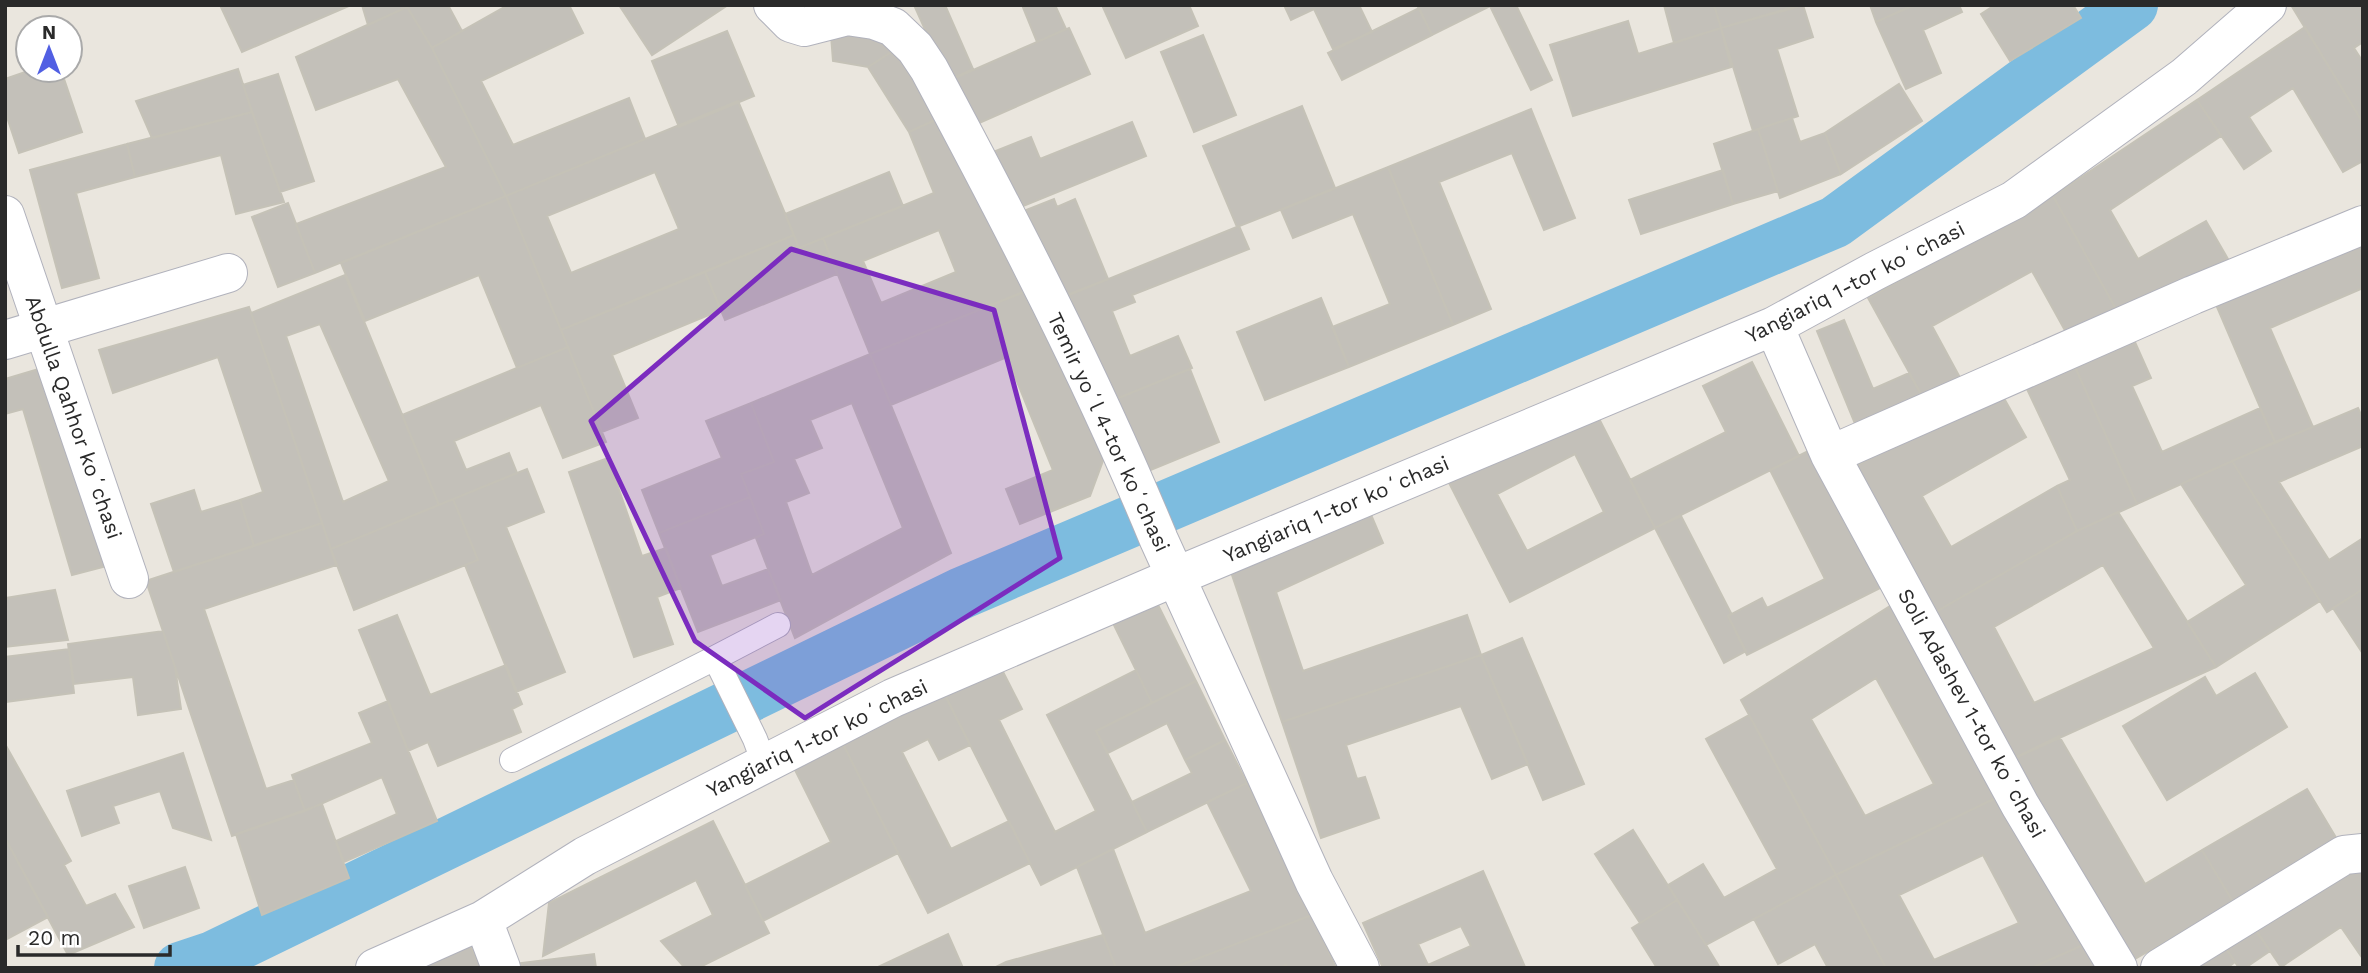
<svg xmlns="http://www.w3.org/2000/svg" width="2368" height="973" viewBox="0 0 2368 973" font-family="'Work Sans',sans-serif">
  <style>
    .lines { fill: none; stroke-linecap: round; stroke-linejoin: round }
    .canal { stroke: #7dbcdf; stroke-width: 52 }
    .building { fill: #c3c0b9; stroke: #c5c2b7; stroke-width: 2; fill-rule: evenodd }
    .service-casing { stroke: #b1b2bc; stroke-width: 26 }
    .minor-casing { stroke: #b1b2bc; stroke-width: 40 }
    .service { stroke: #fff; stroke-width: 24 }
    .minor { stroke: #fff; stroke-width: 38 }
    .marked { fill: #7b2cbf; fill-opacity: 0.2; stroke: #7b2cbf; stroke-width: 5; stroke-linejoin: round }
    .labels { text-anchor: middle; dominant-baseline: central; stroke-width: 7; stroke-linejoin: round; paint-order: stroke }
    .street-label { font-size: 21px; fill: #2a2a2a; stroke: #fff }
  </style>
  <rect width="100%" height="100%" fill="#eae6de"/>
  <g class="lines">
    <path class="canal" d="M 180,968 L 213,957 L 962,593 L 1835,222 L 2132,5"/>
  </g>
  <path class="building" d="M 220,5 L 351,5 L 242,52 Z
    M 362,5 L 406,5 L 407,7 L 368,25 Z
    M 406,5 L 448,5 L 462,31 L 432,48 Z
    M 508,5 L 569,5 L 583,33 L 481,81 L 513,145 L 629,98 L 645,139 L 506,196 L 432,48 Z
    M 619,5 L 728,5 L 652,55 Z
    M 914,5 L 945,5 L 973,69 L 948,81 Z
    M 1022,5 L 1055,5 L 1066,29 L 1037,42 Z
    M 1102,5 L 1189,5 L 1198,26 L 1126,58 Z
    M 1284,5 L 1359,5 L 1372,32 L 1333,49 L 1314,9 L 1291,20 Z
    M 1417,5 L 1516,5 L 1552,80 L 1531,90 L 1490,6 L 1432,35 Z
    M 1664,5 L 1714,5 L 1721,28 L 1674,43 Z
    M 1714,5 L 1796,5 L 1797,7 L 1721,28 Z
    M 1800,5 L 1803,5 L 1813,37 L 1777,49 L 1798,116 L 1753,131 L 1721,28 Z
    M 1870,5 L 1914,5 L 1876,22 Z
    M 1914,5 L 1959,5 L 1962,12 L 1923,30 L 1941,73 L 1906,89 L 1876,22 Z
    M 1995,5 L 2073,5 L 2081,18 L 2010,61 L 1981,14 Z
    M 2291,5 L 2363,5 L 2363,42 L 2354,48 L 2363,62 L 2363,123 Z
    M 407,7 L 432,48 L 506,196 L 315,273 L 296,224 L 446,167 L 398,79 L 316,110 L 296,57 Z
    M 1419,8 L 1432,35 L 1342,80 L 1328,53 Z
    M 1628,21 L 1638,54 L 1721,28 L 1731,67 L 1573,116 L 1550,45 Z
    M 2305,27 L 2363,123 L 2363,161 L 2343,172 L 2293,88 L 2249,117 L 2271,151 L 2244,169 L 2197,100 Z
    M 1069,28 L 1090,74 L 968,128 L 948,81 Z
    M 727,31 L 754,96 L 679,127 L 652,61 Z
    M 867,31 L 899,47 L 868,67 L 833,61 L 831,35 Z
    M 1203,35 L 1236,115 L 1194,132 L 1161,52 Z
    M 899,47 L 942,117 L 909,132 L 868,67 Z
    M 238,69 L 252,112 L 152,138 L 136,101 Z
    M 31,70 L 61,70 L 82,132 L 19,153 L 5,111 L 5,79 Z
    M 278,74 L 314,181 L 280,192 L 243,85 Z
    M 1899,84 L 1922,121 L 1841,174 L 1825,133 Z
    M 2197,100 L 2221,136 L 2110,210 L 2138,259 L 2206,221 L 2228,259 L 2121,318 L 2053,196 Z
    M 738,101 L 794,235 L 561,330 L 506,196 ZM 655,172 L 679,229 L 571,273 L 547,216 Z
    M 1302,106 L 1335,188 L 1237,227 L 1203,146 Z
    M 1531,109 L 1575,218 L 1544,230 L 1512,153 L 1439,182 L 1491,309 L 1453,325 L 1388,167 Z
    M 252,112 L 284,202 L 236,214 L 221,155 L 135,177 L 127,144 Z
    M 942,117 L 1028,290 L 870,354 L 823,238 L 934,193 L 909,132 ZM 939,230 L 956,272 L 881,303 L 863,261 Z
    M 1792,118 L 1800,142 L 1825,133 L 1841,174 L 1780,198 L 1758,129 Z
    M 1132,122 L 1146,156 L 1016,209 L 993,152 L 1031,137 L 1040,159 Z
    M 1758,129 L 1778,191 L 1733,204 L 1714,144 Z
    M 127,144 L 135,177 L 76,193 L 99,278 L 62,288 L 30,170 Z
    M 1388,167 L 1453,325 L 1349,367 L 1332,327 L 1390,304 L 1353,214 L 1293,238 L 1281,210 Z
    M 1723,170 L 1733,204 L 1641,234 L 1629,200 Z
    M 889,172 L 903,206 L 799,248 L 785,214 Z
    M 506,196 L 568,347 L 517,368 L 479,275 L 365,321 L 341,263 Z
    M 2053,196 L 2121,318 L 2073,345 L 2032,271 L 1932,326 L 1963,383 L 1926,403 L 1868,298 Z
    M 1054,199 L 1057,207 L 1075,199 L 1108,279 L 1057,299 L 1021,212 Z
    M 288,203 L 315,273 L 278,287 L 252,217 Z
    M 1239,226 L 1249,249 L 1132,295 L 1135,302 L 1112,311 L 1130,356 L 1178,336 L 1192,368 L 1111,401 L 1069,295 Z
    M 2363,227 L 2363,288 L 2270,328 L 2313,427 L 2275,442 L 2211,293 Z
    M 794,235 L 799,248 L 823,238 L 837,274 L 725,320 L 705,272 Z
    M 705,272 L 721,310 L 612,355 L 638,418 L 602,432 L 561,330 Z
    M 345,275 L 439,505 L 331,549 L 251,313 ZM 320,324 L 389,481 L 343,502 L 286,336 Z
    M 1034,288 L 1104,458 L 1090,496 L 1020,524 L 1006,489 L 1053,470 L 1007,357 L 891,405 L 870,354 Z
    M 1321,298 L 1349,367 L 1265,400 L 1237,332 Z
    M 249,307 L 322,523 L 254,546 L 240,500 L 263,492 L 218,357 L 113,393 L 99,350 Z
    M 1844,320 L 1873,389 L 1909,373 L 1926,403 L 1858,431 L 1817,331 Z
    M 2130,331 L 2151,378 L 2132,386 L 2162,452 L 2260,408 L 2275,442 L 2137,504 L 2071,358 Z
    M 568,347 L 606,442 L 563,458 L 541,405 L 454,441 L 466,470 L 509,453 L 517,473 L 439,505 L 402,415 Z
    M 870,354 L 951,553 L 795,638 L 756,538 L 764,534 L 741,474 L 774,462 L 751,403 ZM 852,403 L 903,528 L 812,575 L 786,502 L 809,493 L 794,459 L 822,448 L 810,420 Z
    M 1752,362 L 1799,456 L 1655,528 L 1630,480 L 1726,432 L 1703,386 Z
    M 52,365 L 118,563 L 72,575 L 23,409 L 5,414 L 5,379 Z
    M 2075,367 L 2137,504 L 2077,531 L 2057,486 L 2070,480 L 2027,389 Z
    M 1190,369 L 1219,442 L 1141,474 L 1111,401 Z
    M 1997,386 L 2026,437 L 1922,496 L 1951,547 L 2057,486 L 2077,531 L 1927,617 L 1844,473 Z
    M 751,403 L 774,462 L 741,474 L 750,497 L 659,533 L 642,490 L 722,458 L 706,421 Z
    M 1591,403 L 1655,528 L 1510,602 L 1446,477 ZM 1575,454 L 1604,512 L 1527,551 L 1497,494 Z
    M 2358,408 L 2363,419 L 2363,446 L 2279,482 L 2329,560 L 2363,538 L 2363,589 L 2327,612 L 2232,461 Z
    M 1816,447 L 1886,585 L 1747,655 L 1728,616 L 1762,598 L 1767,608 L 1825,579 L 1770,470 Z
    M 608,458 L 642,556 L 666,548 L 681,588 L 657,597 L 673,644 L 634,657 L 569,472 Z
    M 2232,461 L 2320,601 L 2216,667 L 2187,622 L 2246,585 L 2181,484 Z
    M 527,469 L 544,512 L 506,527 L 565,672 L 516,692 L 465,565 L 478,560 L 453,499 Z
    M 194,490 L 201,512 L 240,500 L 254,546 L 174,572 L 151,504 Z
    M 750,497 L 764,534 L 710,555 L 722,586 L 768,569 L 781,600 L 698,632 L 659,533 Z
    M 453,499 L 478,560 L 354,610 L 331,549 Z
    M 1369,510 L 1383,543 L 1276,592 L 1303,671 L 1467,615 L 1481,655 L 1282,722 L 1231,572 Z
    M 2118,512 L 2216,667 L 2004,763 L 1927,617 L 2077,531 ZM 2103,565 L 2154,648 L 2034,703 L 1994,627 Z
    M 1681,516 L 1731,613 L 1728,616 L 1746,651 L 1724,663 L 1655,528 Z
    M 322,523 L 336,565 L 204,609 L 266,789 L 294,780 L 305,811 L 232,836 L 146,581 Z
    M 2363,589 L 2363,654 L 2333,608 Z
    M 55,590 L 68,640 L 5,647 L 5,598 Z
    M 1154,597 L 1196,681 L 1152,703 L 1111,619 Z
    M 1895,603 L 2002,795 L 1836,875 L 1741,700 ZM 1876,678 L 1934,784 L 1865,816 L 1811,719 Z
    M 397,615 L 430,695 L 506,665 L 522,704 L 512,709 L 521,732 L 438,766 L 428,742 L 408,751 L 359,630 Z
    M 163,631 L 175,667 L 181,709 L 138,715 L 133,677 L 74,684 L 68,644 Z
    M 1522,638 L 1584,784 L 1543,800 L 1481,655 Z
    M 69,649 L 74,693 L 5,702 L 5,657 Z
    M 1481,655 L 1528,764 L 1492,779 L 1461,706 L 1346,745 L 1357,779 L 1365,777 L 1379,818 L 1321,838 L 1282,722 Z
    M 998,662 L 1022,709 L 999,720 L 1055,832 L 1096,811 L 1047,715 L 1136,670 L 1152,703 L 1096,731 L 1147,832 L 1041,885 L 942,689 Z
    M 2255,673 L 2287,727 L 2167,800 L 2123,726 L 2205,677 L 2216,696 Z
    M 1196,681 L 1225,740 L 1185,760 L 1167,723 L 1108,753 L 1096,731 Z
    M 942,689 L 970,745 L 939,760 L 928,739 L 902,752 L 951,849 L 1009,821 L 1030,863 L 928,913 L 841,740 Z
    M 388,701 L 437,821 L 344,862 L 336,841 L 397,814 L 382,777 L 305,811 L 292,775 L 372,743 L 359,713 Z
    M 1749,715 L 1836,875 L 1706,945 L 1668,885 L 1703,864 L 1724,898 L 1777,869 L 1706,739 Z
    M 2059,736 L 2145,884 L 2202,850 L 2233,902 L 2123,966 L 2004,763 Z
    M 841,740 L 898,853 L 763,921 L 745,885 L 831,842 L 792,764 Z
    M 1225,740 L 1247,783 L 1147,832 L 1132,802 L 1192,773 L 1185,760 Z
    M 5,744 L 71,861 L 64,865 L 86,906 L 115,894 L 134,927 L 68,955 L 5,838 Z
    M 183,753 L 211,840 L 173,828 L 160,791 L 113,806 L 119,823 L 82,836 L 67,791 Z
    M 1247,783 L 1312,915 L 1173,968 L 1116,968 L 1077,867 L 1113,849 L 1145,933 L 1251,891 L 1207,802 Z
    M 2307,789 L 2338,841 L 2233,902 L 2202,850 Z
    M 2002,795 L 2083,945 L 2031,968 L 1886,968 L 1836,875 ZM 1983,855 L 2019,923 L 1934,960 L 1899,895 Z
    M 322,804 L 349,878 L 262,915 L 236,834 Z
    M 713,821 L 769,933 L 698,968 L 685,968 L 661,941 L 713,915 L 696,880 L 543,956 L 549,903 Z
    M 1633,830 L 1677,900 L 1640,923 L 1595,854 Z
    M 5,838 L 48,917 L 5,940 Z
    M 2363,865 L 2363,959 L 2341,927 L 2281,967 L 2256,930 Z
    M 185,867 L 199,908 L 144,928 L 129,886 Z
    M 1483,871 L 1525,967 L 1383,968 L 1363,923 ZM 1461,926 L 1471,946 L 1428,965 L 1418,944 Z
    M 1836,875 L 1886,968 L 1828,968 L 1815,944 L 1778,964 L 1754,919 Z
    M 1677,900 L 1706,945 L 1720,968 L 1657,968 L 1632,928 Z
    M 1312,915 L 1336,968 L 1287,968 L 1286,965 L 1280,968 L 1173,968 Z
    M 2246,917 L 2270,951 L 2245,968 L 2239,968 L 2218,936 Z
    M 948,934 L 963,968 L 876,968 Z
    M 1103,935 L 1116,968 L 994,968 L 1006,962 Z
    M 2218,936 L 2235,962 L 2227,968 L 2171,968 Z
    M 466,937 L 481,968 L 401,968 Z
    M 2083,945 L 2111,968 L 2031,968 Z
    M 594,954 L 596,968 L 522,968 L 521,963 Z"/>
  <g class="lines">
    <g class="service-casing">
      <path id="service" d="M 715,658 L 778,625
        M 512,760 L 715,658 L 755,739 L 764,763"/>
    </g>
    <g class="minor-casing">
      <path id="minor" d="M 773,5 L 791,23 L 804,27 L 847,16 L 874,20 L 893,27 L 915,48 L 929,69 C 1011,222 1093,380 1159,540 L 1314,881 L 1360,968
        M 5,215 L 129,579
        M 1774,326 L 1830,455 L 2020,805 L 2118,968
        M 5,340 L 228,273
        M 1830,455 L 2193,295 L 2363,225
        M 483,920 L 501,968
        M 375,968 L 483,920 L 585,856 L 893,698 L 1177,576 L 1774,326 L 1875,271 L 2014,200 L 2184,77 L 2267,5
        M 2160,968 L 2344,855 L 2363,853"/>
    </g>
    <use href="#service" class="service"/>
    <use href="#minor" class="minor"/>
  </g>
  <path class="marked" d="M 791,249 L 994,310 L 1060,558 L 805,718 L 695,641 L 591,421 Z"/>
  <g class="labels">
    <g class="street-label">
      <text transform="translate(1855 282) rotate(-27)">Yangiariq 1-tor koʻchasi</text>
      <text transform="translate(74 417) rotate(71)">Abdulla Qahhor koʻchasi</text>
      <text transform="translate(1109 432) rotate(65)">Temir yoʻl 4-tor koʻchasi</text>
      <text transform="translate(1336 509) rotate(-23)">Yangiariq 1-tor koʻchasi</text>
      <text transform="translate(1972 713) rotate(61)">Soli Adashev 1-tor koʻchasi</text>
      <text transform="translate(817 738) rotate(-26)">Yangiariq 1-tor koʻchasi</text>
    </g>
  </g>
  <rect width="2368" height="973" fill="none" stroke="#2a2a2a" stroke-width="14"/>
  <g transform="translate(49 49)"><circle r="33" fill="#ffffff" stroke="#aaaaaa" stroke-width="2"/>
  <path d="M0-5L12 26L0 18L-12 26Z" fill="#515fe3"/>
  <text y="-10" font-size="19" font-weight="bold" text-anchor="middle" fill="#2a2a2a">N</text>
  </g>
  <path d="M18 945v10h152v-10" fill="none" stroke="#2a2a2a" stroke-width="3.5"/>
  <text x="28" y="945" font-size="21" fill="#2a2a2a" stroke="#ffffff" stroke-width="5" paint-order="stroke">20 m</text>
</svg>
